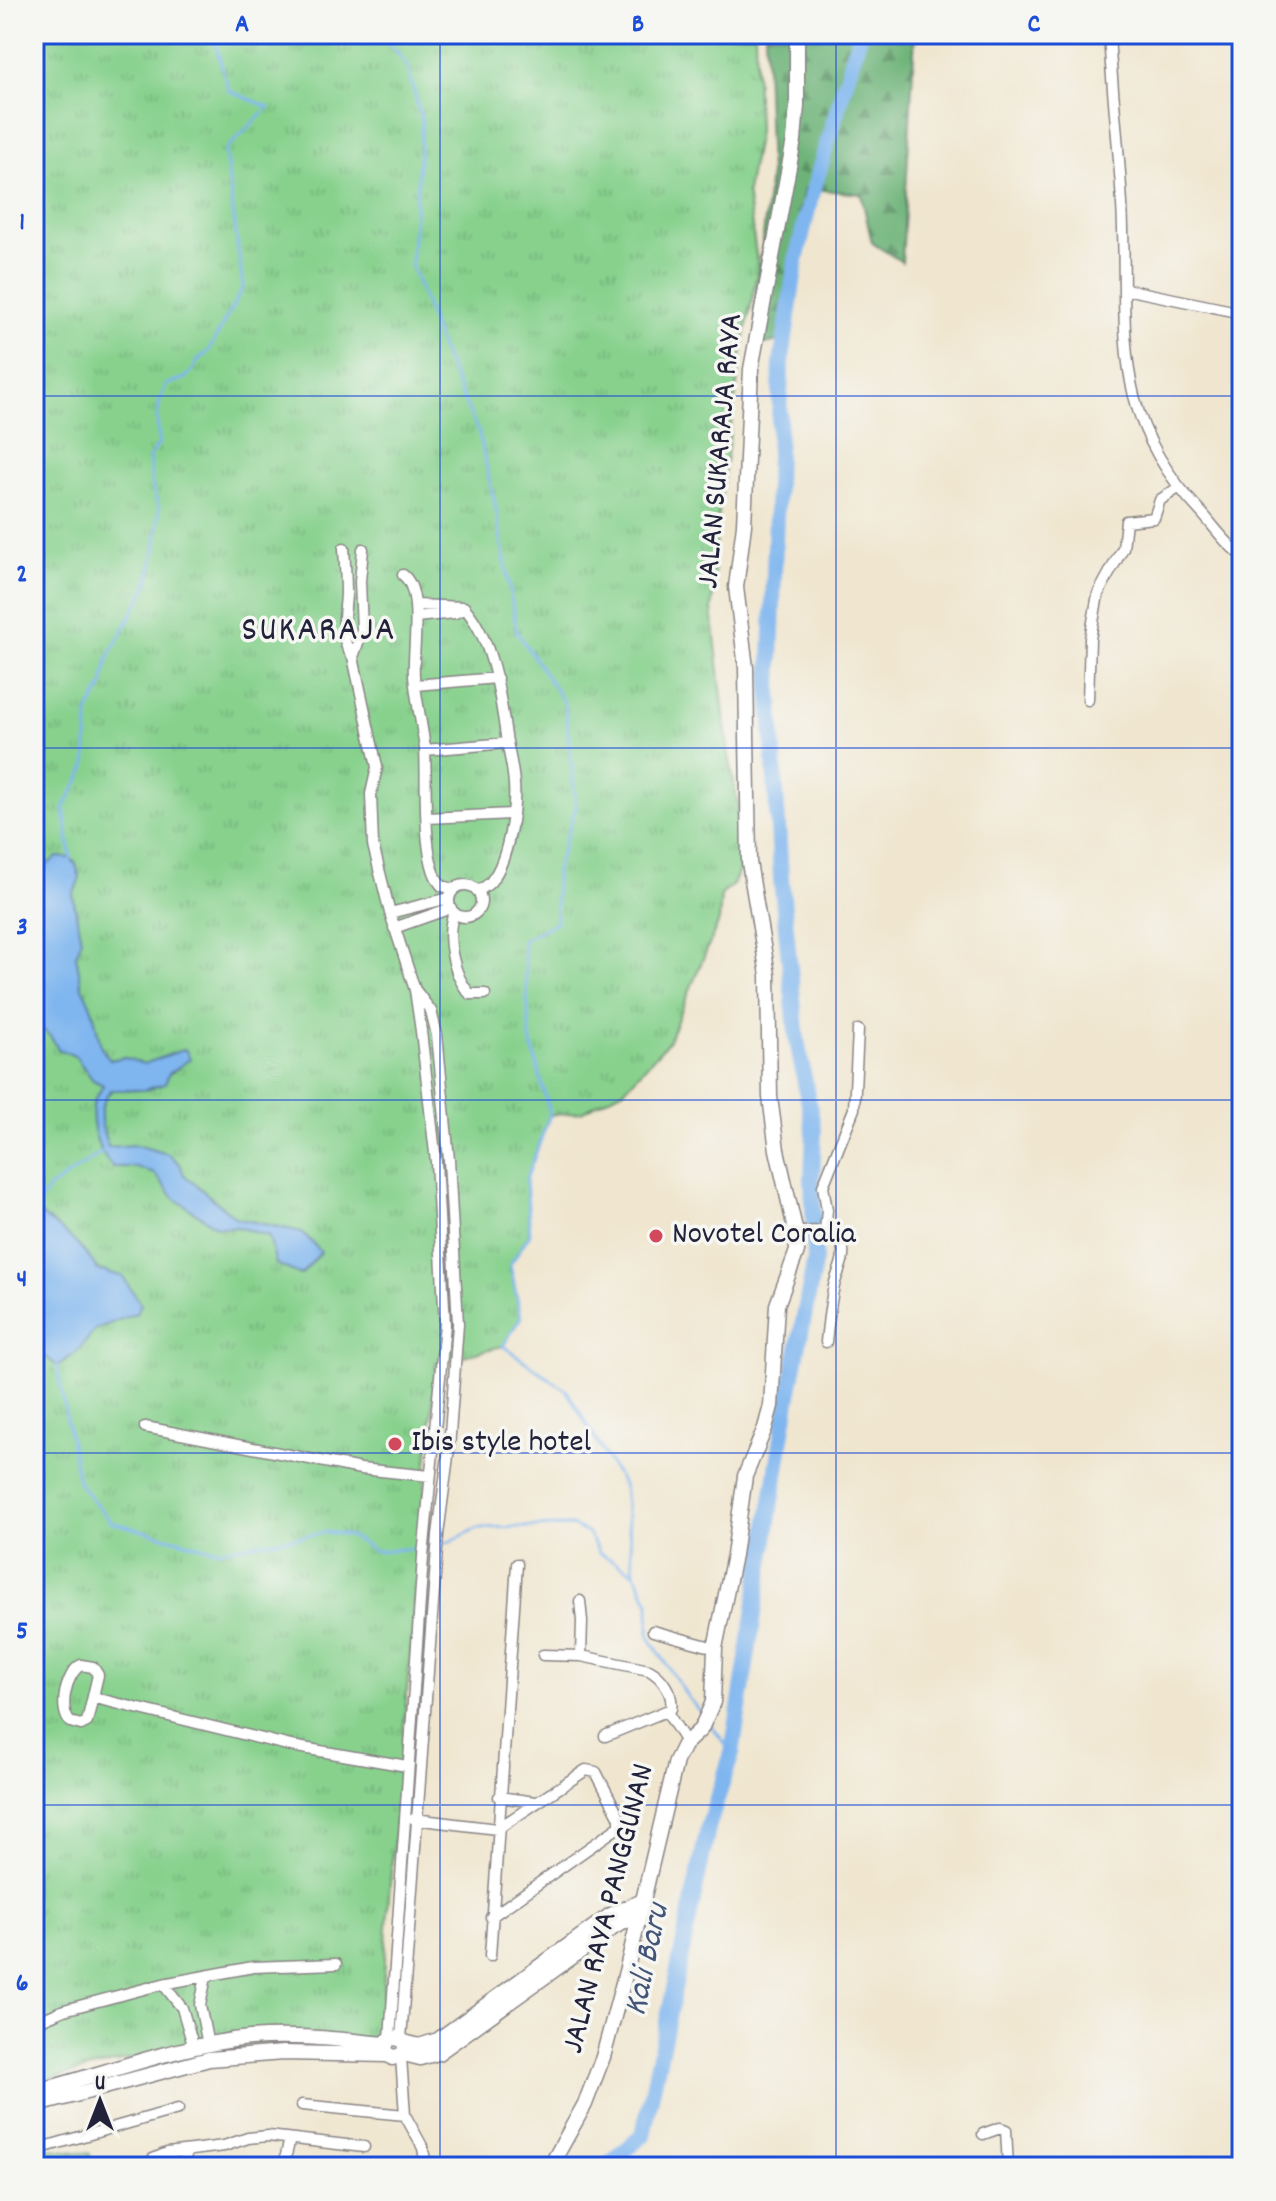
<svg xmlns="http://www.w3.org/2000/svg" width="1276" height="2201" viewBox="0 0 1276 2201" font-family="Dekko,sans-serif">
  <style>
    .grass { fill: url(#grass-tufts); stroke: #547a64; stroke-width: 2 }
    .forest { fill: url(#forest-firs); stroke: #486a5a; stroke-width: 2 }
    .cemetery { fill: url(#cemetery-stones); stroke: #547a64; stroke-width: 2 }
    .water { fill: #7fb6ef; stroke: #506c95; stroke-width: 2 }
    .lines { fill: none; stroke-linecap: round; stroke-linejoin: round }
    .stream { stroke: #7fb6ef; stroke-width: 3 }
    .river { stroke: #7fb6ef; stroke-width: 16 }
    .street-casing { stroke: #898485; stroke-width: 13 }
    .secondary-casing { stroke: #898485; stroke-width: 17 }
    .street { stroke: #fff; stroke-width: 10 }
    .secondary { stroke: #fff; stroke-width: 14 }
    .grid { fill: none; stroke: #1d4ed8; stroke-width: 2; stroke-opacity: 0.55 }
    .poi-dot { fill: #d1495b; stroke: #f6f6f2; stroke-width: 3 }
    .labels { text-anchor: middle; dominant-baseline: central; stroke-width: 7; stroke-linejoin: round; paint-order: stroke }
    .street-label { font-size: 32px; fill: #22223b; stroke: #f6f6f2 }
    .poi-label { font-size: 32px; fill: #22223b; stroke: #f6f6f2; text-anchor: start }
    .water-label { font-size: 34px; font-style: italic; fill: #43567a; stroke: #f6f6f2 }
    .quarter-label { font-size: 36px; letter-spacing: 2px; fill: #22223b; stroke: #f6f6f2 }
    .neatline { fill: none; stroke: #1d4ed8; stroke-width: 3 }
    .grid-label { font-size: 26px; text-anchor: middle; font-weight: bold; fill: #1d4ed8 }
  </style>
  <defs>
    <pattern id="grass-tufts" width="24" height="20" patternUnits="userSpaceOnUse" patternTransform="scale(2)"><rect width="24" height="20" fill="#87d18d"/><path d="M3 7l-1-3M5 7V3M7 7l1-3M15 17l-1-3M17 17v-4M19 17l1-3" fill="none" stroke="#74b37b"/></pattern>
    <pattern id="forest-firs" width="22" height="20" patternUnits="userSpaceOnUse" patternTransform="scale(2)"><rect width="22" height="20" fill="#6db378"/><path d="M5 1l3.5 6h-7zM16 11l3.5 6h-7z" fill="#599164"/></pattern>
    <pattern id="cemetery-stones" width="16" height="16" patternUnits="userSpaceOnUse" patternTransform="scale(2)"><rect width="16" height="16" fill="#87d18d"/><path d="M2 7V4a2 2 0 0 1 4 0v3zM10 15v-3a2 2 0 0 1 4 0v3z" fill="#74b37b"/></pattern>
  </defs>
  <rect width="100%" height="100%" fill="#f6f6f2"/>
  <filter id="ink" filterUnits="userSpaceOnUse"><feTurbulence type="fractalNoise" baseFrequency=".0125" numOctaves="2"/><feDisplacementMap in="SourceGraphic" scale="16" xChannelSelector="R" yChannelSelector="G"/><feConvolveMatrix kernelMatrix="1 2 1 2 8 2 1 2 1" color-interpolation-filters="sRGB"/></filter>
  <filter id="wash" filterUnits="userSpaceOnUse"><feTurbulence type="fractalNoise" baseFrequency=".006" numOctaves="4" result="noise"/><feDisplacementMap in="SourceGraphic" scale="32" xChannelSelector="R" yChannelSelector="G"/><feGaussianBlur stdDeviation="1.8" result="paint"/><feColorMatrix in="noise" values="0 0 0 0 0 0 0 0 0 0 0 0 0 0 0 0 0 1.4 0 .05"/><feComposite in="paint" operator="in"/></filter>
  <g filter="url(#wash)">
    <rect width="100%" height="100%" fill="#f0e6cf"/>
    <path class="grass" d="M 46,34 L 755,34 L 758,131 L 747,192 L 758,268 L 741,357 L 717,523 L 712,610 L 728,750 L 738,805 L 741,866 L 733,885 L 721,895 L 719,921 L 668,1042 L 624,1090 L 581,1112 L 550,1115 L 526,1180 L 530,1234 L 510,1265 L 521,1317 L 503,1346 L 436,1363 L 389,1895 L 381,2022 L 374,2038 L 319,2038 L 164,2051 L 34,2082 L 34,71 Z"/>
    <path class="forest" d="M 765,34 L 915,34 L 902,262 L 872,243 L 861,194 L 804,188 L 778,341 L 761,345 L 755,310 L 770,174 Z"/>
    <path class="cemetery" d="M 44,2148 L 90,2154 L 91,2167 L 51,2167 Z"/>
    <path class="water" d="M 57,857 L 71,858 L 76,864 L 80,878 L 73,895 L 81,941 L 76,956 L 82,987 L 93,1011 L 101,1047 L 110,1060 L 123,1057 L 144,1064 L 185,1049 L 190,1059 L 169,1074 L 165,1084 L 144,1090 L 111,1090 C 95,1108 101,1126 108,1147 L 136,1145 L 168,1154 L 180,1164 L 184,1175 L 236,1218 L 302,1232 L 321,1252 L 301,1275 L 276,1264 L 269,1236 L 237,1227 L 217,1227 L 174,1198 L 155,1174 L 136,1167 L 113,1167 C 97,1152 89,1123 94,1101 C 96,1096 101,1091 103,1085 L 93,1080 L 75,1056 L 58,1049 L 50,1036 L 34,1022 L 34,888 L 45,866 Z
      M 34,1210 C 60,1228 81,1244 98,1270 L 122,1276 L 141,1304 L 137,1313 L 96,1329 L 76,1353 L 57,1366 L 39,1351 L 34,1343 Z"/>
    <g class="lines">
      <path class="stream" d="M 382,34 L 407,65 L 422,122 L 411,264 L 442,351 L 479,434 L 495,504 L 517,632 L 565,704 L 576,807 L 556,870 L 556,922 L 523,940 L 530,1038 L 550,1114 L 526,1180 L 530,1234 L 510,1265 L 521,1317 L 503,1346 L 567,1391 L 624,1487 L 634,1572
        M 71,858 L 64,808 L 86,767 L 88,713 L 103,685 L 108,658 L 148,584 L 155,550 L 159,508 L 153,491 L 149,458 L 159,443 L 157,419 L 160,399 L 166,385 L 185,378 L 193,370 L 198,360 L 208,352 L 243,287 L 225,150 L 269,107 L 229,91 L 216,46 L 216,34
        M 34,1210 L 49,1188 L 102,1152
        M 57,1366 L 78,1482 L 111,1522 L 216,1550 L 328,1532 L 350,1536 L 375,1551 L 420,1548
        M 428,1547 L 449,1542 L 478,1528 L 572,1526 L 588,1533 L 599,1553 L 634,1572 L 649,1602 L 649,1637 L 689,1699 L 703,1715
        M 708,1721 L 732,1753"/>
      <path class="river" d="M 606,2167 L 643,2135 L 709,1824 L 732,1753 L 787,1406 L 815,1259 L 812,1179 L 814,1131 L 797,1040 L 781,878 L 770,691 L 781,365 L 796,261 L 810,201 L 860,34"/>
    </g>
  </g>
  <g filter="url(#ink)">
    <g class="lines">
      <g class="street-casing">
        <path id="street" d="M 1109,34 C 1112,91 1119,147 1122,204 C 1129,327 1106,412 1200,511 C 1214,526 1225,544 1242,555
          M 1125,289 L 1242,313
          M 344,548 C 345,563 346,579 346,594 C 345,617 338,638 353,657
          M 363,549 L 360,581 L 362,631 L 353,657 L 377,767 L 371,794 L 373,845 L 390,913 L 415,990 L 421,1031 L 436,1162 L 445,1324 L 423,1557 L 390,2039
          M 403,575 C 424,591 412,651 414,676 C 416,700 422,724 425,749 C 427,780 421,866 442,886 L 454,889
          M 416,605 L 464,607 C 492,639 499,688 505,729 C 507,747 513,765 514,784 C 516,809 508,860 492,880 C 489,885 483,888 478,891
          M 416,617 L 455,613 L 465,608
          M 415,685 L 497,678
          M 1088,700 L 1090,639 L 1098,594 L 1123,548 L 1126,521 L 1154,518 L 1160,500 L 1178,488
          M 425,750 L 507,743
          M 427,818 L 512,814
          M449 901a16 16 0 1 1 32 0a16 16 0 1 1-32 0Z
          M 390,913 L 449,898
          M 454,913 C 445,935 453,976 470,994 L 485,994
          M 394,928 L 451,908
          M 825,1231 L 827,1210 L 823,1186 L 854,1109 L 858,1030
          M 796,1233 C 814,1230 846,1228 843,1256 C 842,1266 836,1276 834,1286 C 830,1304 828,1323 826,1342
          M 145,1427 L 361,1469 L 430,1476
          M 580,1601 L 582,1621 L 581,1656
          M 653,1631 L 715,1648
          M 543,1655 L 581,1656 L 649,1670 C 662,1677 674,1694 671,1709 L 605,1736
          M 81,1665 L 93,1667 L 98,1675 L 87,1722 L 81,1725 L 70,1722 C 58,1709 66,1673 81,1665 Z
          M 95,1698 L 291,1746 L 407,1766
          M 667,1712 L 686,1742
          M 499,1797 L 535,1802
          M 414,1819 L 497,1829 L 586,1770 L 596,1772 L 620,1818 L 620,1826 L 491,1917
          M 490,1956 L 517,1564
          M 206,1977 L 200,2005 L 208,2045
          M 163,1984 L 182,2008 L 194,2048
          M 34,2023 L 64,2010 L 163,1984 L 253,1967 L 336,1964
          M 401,2039 L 438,1535 L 449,1448 L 458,1324 L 449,1160 L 437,1035 L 431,1011 L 416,991
          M 401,2057 L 405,2115 L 423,2148 L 426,2167
          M 302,2105 L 405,2115
          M 983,2134 L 1000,2128 L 1006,2130 L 1008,2167
          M 34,2150 L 178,2109
          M 147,2167 L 153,2159 L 167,2153 L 224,2146 L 248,2138 L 268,2136 L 364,2147
          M 185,2167 L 186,2152
          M 283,2167 L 290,2139"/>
      </g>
      <g class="secondary-casing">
        <path id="secondary" d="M 404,2042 L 419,2046 L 438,2040 L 612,1914 L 643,1901
          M 404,2054 L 405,2045 L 401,2039 L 392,2038 L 387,2041 L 385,2050 L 392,2058 L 404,2054 L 420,2058 L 438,2053 L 614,1927 L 639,1915
          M 34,2092 C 105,2074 177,2045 250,2038 C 295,2034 341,2040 386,2044
          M 34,2106 L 209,2059 L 283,2053 L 388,2055
          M 550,2167 L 585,2104 L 603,2057 L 627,1968 L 676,1761 L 684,1745 L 701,1729 L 713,1702 L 715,1648 L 734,1555 L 745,1476 L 765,1428 L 771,1406 L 777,1305 L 797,1251 L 796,1233 L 777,1150 L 770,1097 L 768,975 L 749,862 L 746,668 L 736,587 L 744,525 L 751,369 L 794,140 L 797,106 L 797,34"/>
      </g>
      <use href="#street" class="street"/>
      <use href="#secondary" class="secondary"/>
    </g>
  </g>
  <path class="grid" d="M 440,34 L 440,2167M 836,34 L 836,2167M 34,396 L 1242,396M 34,748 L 1242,748M 34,1100 L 1242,1100M 34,1453 L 1242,1453M 34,1805 L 1242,1805"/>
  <g class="poi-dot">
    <circle cx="656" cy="1236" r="8"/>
    <circle cx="395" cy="1444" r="8"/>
  </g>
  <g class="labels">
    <g class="street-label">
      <text transform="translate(722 451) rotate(-85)">JALAN SUKARAJA RAYA</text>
      <text transform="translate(610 1909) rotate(-76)">JALAN RAYA PANGGUNAN</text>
    </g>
    <g class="poi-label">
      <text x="672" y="1236">Novotel Coralia</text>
      <text x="411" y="1444">Ibis style hotel</text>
    </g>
    <g class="water-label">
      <text transform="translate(649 1960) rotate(-78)">Kali Baru</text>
    </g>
    <g class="quarter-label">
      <text x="319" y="632">SUKARAJA</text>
    </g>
  </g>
  <rect width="1276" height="2201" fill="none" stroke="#f6f6f2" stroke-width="88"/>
  <g transform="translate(100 2101)" stroke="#f6f6f2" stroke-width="6" paint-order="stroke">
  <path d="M0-6L14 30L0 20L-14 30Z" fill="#22223b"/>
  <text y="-12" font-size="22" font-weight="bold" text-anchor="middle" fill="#22223b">U</text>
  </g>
  <rect x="44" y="44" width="1188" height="2113" class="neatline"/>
  <g class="grid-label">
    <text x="242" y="31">A</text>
    <text x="638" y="31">B</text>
    <text x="1034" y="31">C</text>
    <text x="22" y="229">1</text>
    <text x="22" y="581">2</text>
    <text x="22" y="934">3</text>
    <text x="22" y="1286">4</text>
    <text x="22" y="1638">5</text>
    <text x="22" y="1990">6</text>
  </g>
</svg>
